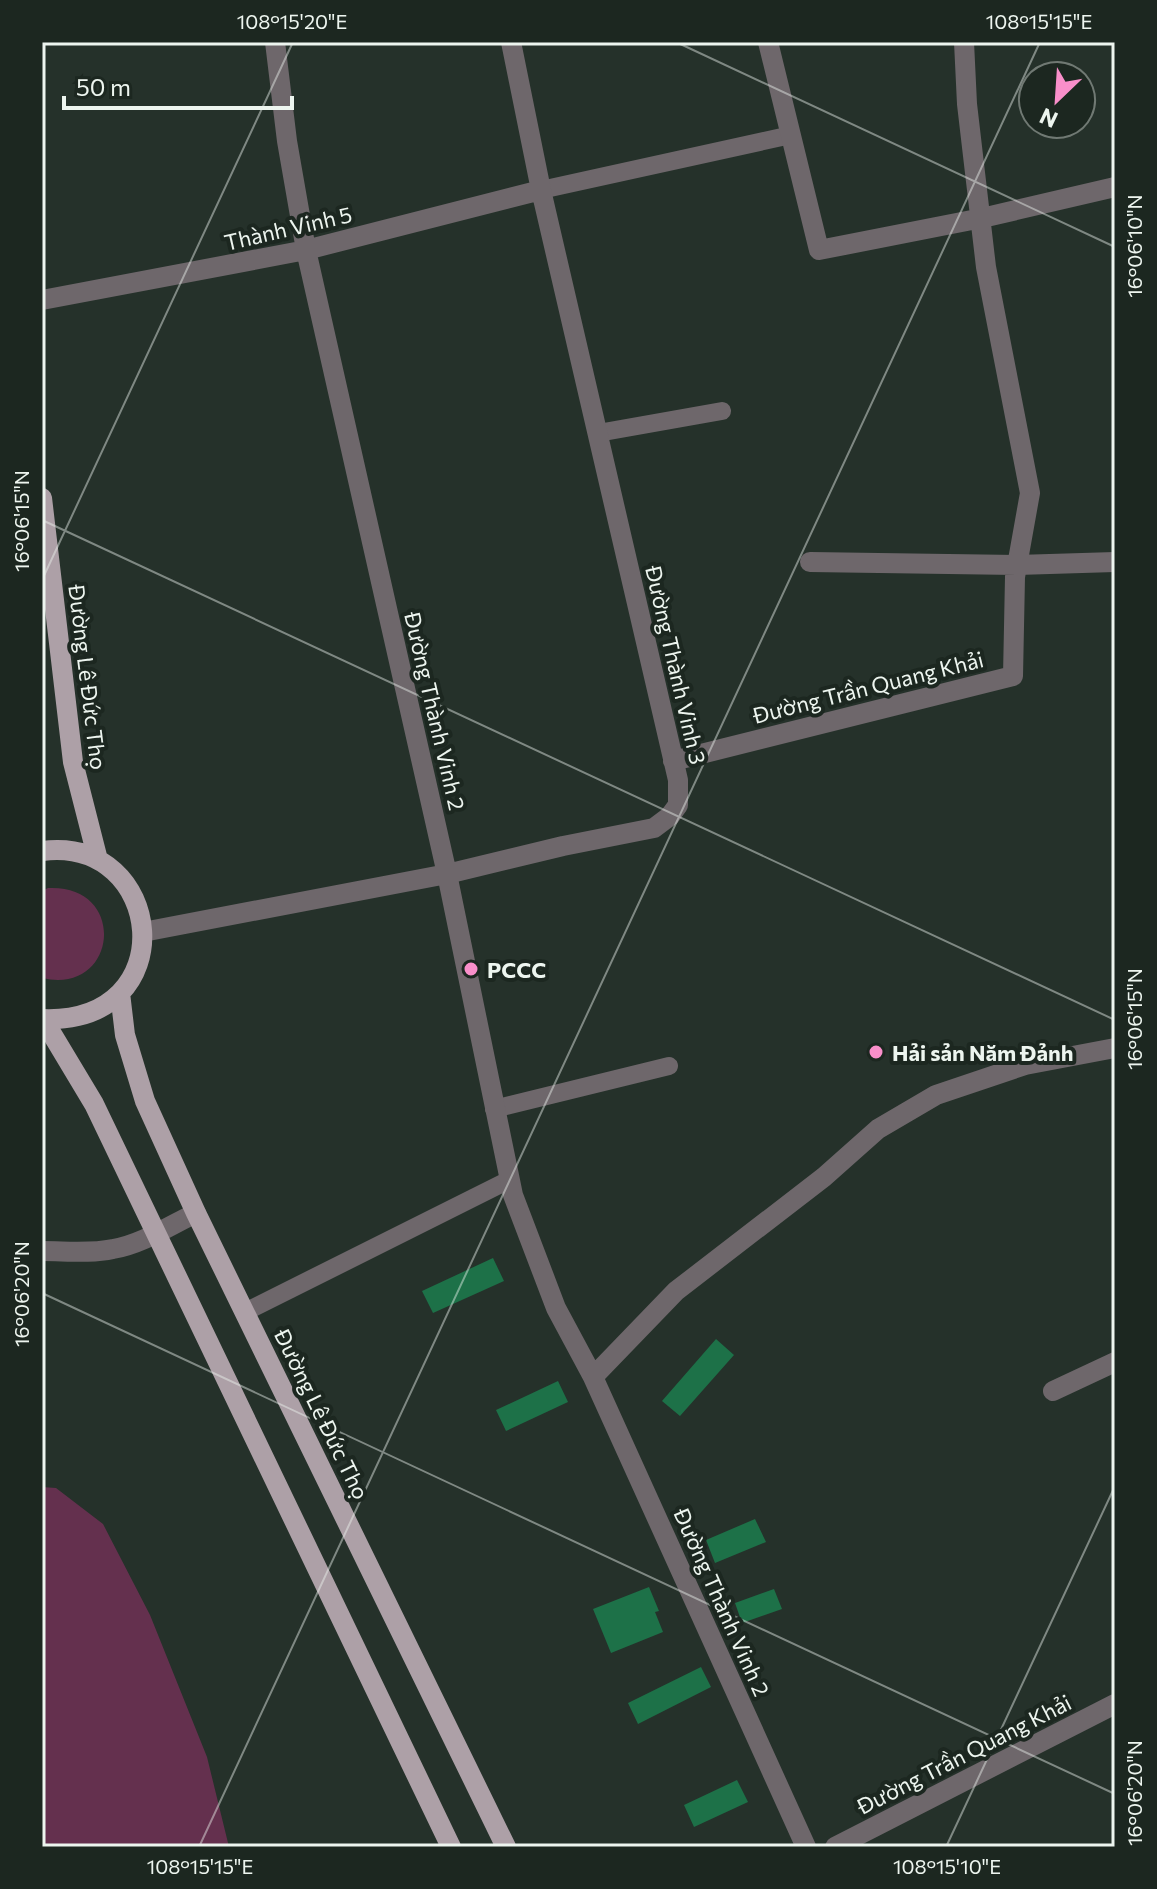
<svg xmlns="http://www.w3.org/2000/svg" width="1157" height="1889" viewBox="0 0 1157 1889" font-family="Commissioner,sans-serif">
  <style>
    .green { fill: #64304e }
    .building { fill: #1d7148 }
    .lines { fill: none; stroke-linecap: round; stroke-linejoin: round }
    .service { stroke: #6e676b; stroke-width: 18 }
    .minor { stroke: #6e676b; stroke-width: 20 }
    .tertiary { stroke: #6e676b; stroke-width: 20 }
    .primary { stroke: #ada0a7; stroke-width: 20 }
    .ticks { fill: none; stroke: #edf5ef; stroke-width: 2; stroke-opacity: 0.45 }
    .poi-dot { fill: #f98fca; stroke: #1c2720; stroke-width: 3 }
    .labels { text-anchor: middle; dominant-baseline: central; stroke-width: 8; stroke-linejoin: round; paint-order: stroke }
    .street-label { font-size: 22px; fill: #edf5ef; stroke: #1c2720 }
    .poi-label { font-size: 22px; font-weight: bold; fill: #edf5ef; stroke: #1c2720; text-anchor: start }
    .neatline { fill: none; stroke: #edf5ef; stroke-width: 3 }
    .ticks-label { font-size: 20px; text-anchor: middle; fill: #edf5ef }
  </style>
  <rect width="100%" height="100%" fill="#25312a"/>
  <path class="green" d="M 48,888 C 129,884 118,996 42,978 L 42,891 Z
    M 42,1487 L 56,1488 L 103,1524 L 150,1615 L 207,1757 L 229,1847 L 42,1847 Z"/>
  <path class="building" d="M 493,1258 L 504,1281 L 433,1313 L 422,1291 Z
    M 716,1339 L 734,1355 L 680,1416 L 662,1401 Z
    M 558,1381 L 568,1402 L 506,1431 L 496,1410 Z
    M 755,1519 L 766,1542 L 715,1563 L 706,1540 Z
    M 649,1587 L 659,1611 L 655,1612 L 663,1632 L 611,1653 L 593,1609 Z
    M 774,1589 L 782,1609 L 742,1623 L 735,1603 Z
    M 701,1667 L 711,1687 L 638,1724 L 628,1703 Z
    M 737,1780 L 748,1802 L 694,1827 L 684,1805 Z"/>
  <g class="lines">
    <path class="service" d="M 541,190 L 791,135
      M 598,433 L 722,411
      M 494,1109 L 669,1066
      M 245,1312 L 509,1180"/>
    <path class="minor" d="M 275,42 L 287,141 L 306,250 L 447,874 L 513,1195 L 556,1308 L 593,1377 L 806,1847
      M 768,42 L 819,250 L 982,218 L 1115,187
      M 42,300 L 306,250 L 541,190
      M 810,562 L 1017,565 L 1115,562
      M 673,761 L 1013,676 L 1015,577 L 1030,493 L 986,267 L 967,104 L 964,42
      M 143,932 L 447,874 L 563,846 L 654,828 L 670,816 L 678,805 L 678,780 L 541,190 L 511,42
      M 42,1251 C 66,1251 90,1254 113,1249 C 142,1244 169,1226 196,1213
      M 593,1377 L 676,1291 L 824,1177 L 878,1129 L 936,1095 L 1025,1065 L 1115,1048
      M 1053,1391 L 1115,1362"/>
    <path class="tertiary" d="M 835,1847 L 1115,1704"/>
    <path class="primary" d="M 42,498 L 73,762 L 98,860
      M 42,851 C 165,835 186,1025 42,1019
      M 120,993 L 125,1035 L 145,1101 L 196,1213 L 506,1847
      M 43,1019 L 94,1104 L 451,1847"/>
  </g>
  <path class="ticks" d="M 676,42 L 1115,247M 42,520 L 1115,1020M 42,580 L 293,42M 42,1293 L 1115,1794M 199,1847 L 1040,42M 946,1847 L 1115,1486"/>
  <g class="poi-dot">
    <circle cx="471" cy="969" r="8"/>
    <circle cx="876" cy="1052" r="8"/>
  </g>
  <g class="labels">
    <g class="street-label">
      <text transform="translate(288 228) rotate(-13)">Thành Vinh 5</text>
      <text transform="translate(676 665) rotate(77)">Đường Thành Vinh 3</text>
      <text transform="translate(88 677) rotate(83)">Đường Lê Đức Thọ</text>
      <text transform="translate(868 687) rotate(-14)">Đường Trần Quang Khải</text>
      <text transform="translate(435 711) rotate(77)">Đường Thành Vinh 2</text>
      <text transform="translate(322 1414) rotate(64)">Đường Lê Đức Thọ</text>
      <text transform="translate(722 1602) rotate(66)">Đường Thành Vinh 2</text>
      <text transform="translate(964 1754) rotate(-27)">Đường Trần Quang Khải</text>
    </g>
    <g class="poi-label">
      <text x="487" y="969">PCCC</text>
      <text x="892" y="1052">Hải sản Năm Đảnh</text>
    </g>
  </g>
  <rect width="1157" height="1889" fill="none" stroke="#1c2720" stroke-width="88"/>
  <g transform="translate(1057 100) rotate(205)"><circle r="38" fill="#1c2720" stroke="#707973" stroke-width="2"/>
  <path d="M0-6L14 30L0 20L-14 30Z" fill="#f98fca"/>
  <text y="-12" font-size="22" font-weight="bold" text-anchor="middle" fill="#edf5ef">N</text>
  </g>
  <path d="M64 96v12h228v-12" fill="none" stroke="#edf5ef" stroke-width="4"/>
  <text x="76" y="96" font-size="24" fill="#edf5ef" stroke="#1c2720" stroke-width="6" paint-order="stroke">50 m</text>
  <rect x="44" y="44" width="1069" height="1801" class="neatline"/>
  <g class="ticks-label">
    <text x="292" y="29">108°15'20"E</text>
    <text x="1039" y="29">108°15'15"E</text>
    <text transform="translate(1135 246) rotate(-90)" y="7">16°06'10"N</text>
    <text transform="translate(22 521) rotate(-90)" y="7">16°06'15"N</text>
    <text transform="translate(1135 1019) rotate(-90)" y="7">16°06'15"N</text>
    <text transform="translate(22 1294) rotate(-90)" y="7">16°06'20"N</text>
    <text transform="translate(1135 1793) rotate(-90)" y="7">16°06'20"N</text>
    <text x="200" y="1874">108°15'15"E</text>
    <text x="947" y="1874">108°15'10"E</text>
  </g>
</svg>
